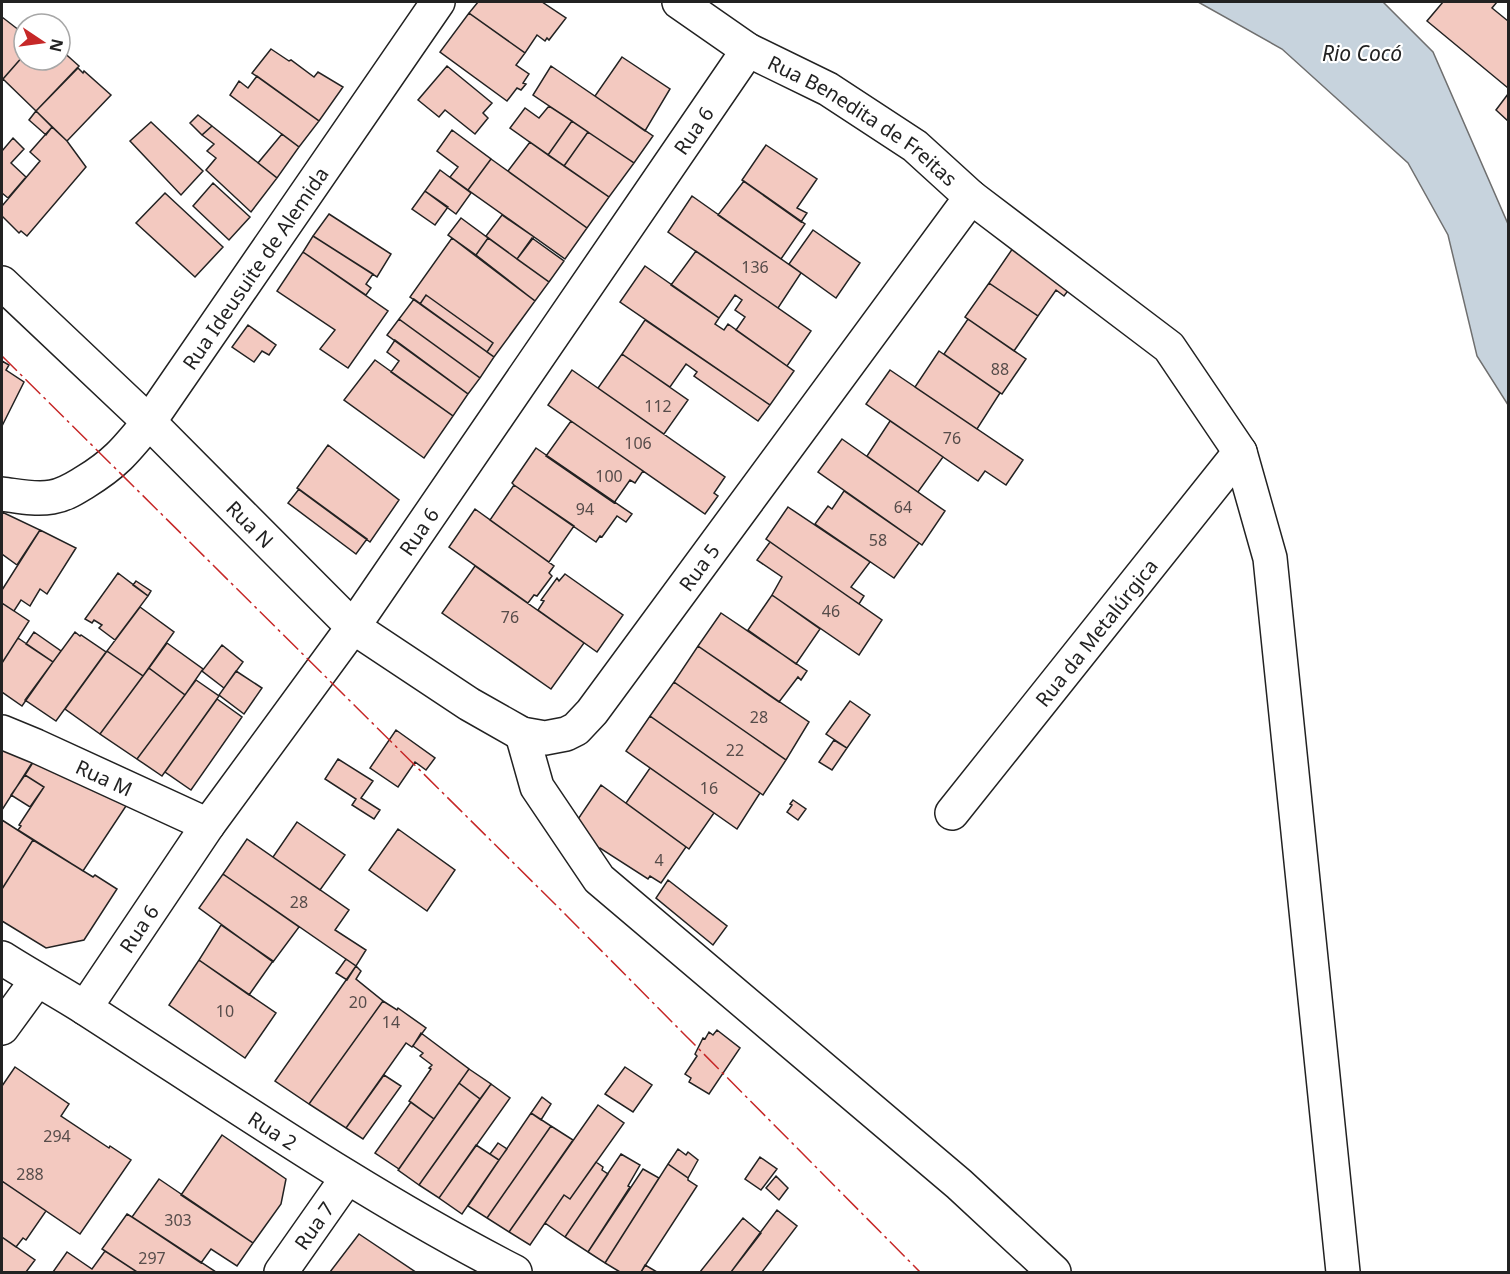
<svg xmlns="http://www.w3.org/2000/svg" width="1510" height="1274" viewBox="0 0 1510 1274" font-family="'Noto Sans',sans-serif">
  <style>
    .water { fill: #c7d3dd; stroke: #6f6f6f; stroke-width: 1.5 }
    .building { fill: #f3c9c0; stroke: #222; stroke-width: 1.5 }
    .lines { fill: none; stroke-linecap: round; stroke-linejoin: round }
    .minor-casing { stroke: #222; stroke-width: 36 }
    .minor { stroke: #fff; stroke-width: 33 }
    .power { stroke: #c62828; stroke-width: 1.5; stroke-dasharray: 21 4.5 3 4.5; stroke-linecap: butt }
    .labels { text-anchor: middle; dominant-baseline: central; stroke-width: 4.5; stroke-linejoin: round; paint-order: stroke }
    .number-label { font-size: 16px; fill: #564c4a }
    .street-label { font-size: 20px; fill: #222; stroke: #fff }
    .water-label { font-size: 21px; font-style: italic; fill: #222; stroke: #fff }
  </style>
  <rect width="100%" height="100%" fill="#fff"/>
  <path class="water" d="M 1198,2 L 1383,2 L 1433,52 L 1508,224 L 1508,405 L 1477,356 L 1448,235 L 1408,163 L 1282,49 Z"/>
  <path class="building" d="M 478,2 L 542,2 L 566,18 L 549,40 L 547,38 L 545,41 L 537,35 L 525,53 L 469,13 Z
    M 1443,2 L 1497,2 L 1492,8 L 1508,21 L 1508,88 L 1427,21 Z
    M 469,13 L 525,53 L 516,65 L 529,74 L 523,83 L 526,84 L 521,90 L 517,88 L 507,101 L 440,52 Z
    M 2,17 L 24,34 L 24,55 L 2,80 Z
    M 60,49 L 79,66 L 36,111 L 3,79 L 24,55 L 24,60 L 60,60 Z
    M 271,49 L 289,61 L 291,60 L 314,77 L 318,72 L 343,87 L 319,121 L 252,73 Z
    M 622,57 L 670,89 L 645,131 L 595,96 Z
    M 447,66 L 492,103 L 483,113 L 488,118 L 475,134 L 445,110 L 439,117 L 418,100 Z
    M 551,66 L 653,136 L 634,163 L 533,95 Z
    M 78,68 L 83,73 L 84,71 L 111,95 L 67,141 L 36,111 Z
    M 257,76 L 319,121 L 299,147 L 230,95 L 239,81 L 248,88 Z
    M 1508,94 L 1508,121 L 1496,110 Z
    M 549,106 L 572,121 L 548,155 L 510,128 L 525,108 L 539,118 Z
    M 36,111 L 52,127 L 46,135 L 29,120 Z
    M 198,115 L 212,126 L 202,135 L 190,123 Z
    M 572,121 L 588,132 L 564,166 L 548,155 Z
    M 151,122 L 203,171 L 181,195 L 130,141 Z
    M 212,126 L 277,178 L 251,212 L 206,170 L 216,158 L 207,151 L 214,144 L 202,135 Z
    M 52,127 L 67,141 L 86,167 L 27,236 L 21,231 L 19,233 L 2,216 L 2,206 L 40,161 L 30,152 Z
    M 452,130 L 491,159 L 468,190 L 450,177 L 458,167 L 437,151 Z
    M 588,132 L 634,163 L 609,197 L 564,166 Z
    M 282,134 L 299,147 L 277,178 L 258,163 Z
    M 13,138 L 24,149 L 11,163 L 26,177 L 8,198 L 2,193 L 2,151 Z
    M 530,142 L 609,197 L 587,228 L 508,171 Z
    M 766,145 L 817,179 L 797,208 L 807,213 L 801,222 L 742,180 Z
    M 491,159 L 587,228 L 565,259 L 468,190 Z
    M 440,170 L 471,193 L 456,214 L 425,191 Z
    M 744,181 L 805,224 L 781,259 L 718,215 Z
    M 213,183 L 250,217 L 229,240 L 193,206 Z
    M 425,191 L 448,207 L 435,225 L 412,209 Z
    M 165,193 L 223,247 L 195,277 L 136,223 Z
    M 692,196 L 801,273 L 778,308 L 668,232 Z
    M 329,214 L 391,254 L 377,277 L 313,236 Z
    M 502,215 L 534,237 L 517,259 L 486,236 Z
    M 461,218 L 488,238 L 476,255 L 448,235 Z
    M 813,230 L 860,263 L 836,298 L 789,264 Z
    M 313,236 L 373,274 L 366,284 L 371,288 L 366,295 L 303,252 Z
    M 452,238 L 535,301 L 494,357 L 487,352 L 493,343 L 426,295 L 420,304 L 410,297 Z
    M 488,238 L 549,282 L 535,301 L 476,255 Z
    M 532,238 L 564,261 L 549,282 L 517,259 Z
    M 1013,248 L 1070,288 L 1064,296 L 1056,290 L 1038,316 L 989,283 Z
    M 696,251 L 811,331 L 787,366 L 736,330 L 745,317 L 735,310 L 742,300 L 735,295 L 719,318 L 671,285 Z
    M 303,252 L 388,311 L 348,368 L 320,349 L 335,330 L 277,291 Z
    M 645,266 L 719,318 L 715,324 L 724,330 L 728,324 L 794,371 L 770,405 L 620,302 Z
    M 989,283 L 1038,316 L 1014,351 L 965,317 Z
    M 426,295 L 493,343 L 487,352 L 420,304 Z
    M 414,299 L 494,357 L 480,378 L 399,319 Z
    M 399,319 L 480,378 L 468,394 L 387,335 Z
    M 968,319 L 1026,359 L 1002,394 L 944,354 Z
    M 645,320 L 770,405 L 758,421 L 694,376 L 697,372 L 686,364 L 670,387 L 622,354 Z
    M 248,325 L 276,345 L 269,355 L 262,351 L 254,362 L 232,347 Z
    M 395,340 L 468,394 L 453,416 L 391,372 L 399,361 L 387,352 Z
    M 939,351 L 1000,393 L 977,429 L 915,387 Z
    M 622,354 L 688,400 L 664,434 L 598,388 Z
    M 375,360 L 453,416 L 424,458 L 344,400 Z
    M 2,361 L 9,365 L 6,370 L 24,382 L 2,426 Z
    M 572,370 L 725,477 L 714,493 L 718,496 L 705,514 L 548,405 Z
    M 890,370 L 1023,460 L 1006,485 L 985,471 L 978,481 L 866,404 Z
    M 571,421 L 643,471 L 635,483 L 630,480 L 614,503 L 546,456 Z
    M 890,421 L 943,457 L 918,492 L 867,456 Z
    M 842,439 L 945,511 L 922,545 L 818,472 Z
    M 328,445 L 399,500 L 370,542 L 297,488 Z
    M 536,448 L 632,514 L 626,522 L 617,516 L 602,537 L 600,536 L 596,542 L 514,485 L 512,483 Z
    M 514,485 L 574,526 L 549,562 L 490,520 Z
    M 299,489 L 367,539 L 356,554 L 288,503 Z
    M 844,491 L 919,543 L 894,578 L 815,524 L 828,506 L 832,509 Z
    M 788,507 L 870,562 L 851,587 L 864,596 L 859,604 L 766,539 Z
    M 475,509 L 554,566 L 549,573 L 552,576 L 537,596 L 534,595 L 528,603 L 449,547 Z
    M 2,512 L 40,530 L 17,565 L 2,554 Z
    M 40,530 L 76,548 L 47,594 L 40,589 L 30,606 L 21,600 L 14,611 L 2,603 L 2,590 Z
    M 770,542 L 882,620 L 859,655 L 772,595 L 782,577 L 757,560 Z
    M 475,566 L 584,643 L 551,689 L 442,613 Z
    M 118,573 L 148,596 L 115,640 L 99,628 L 102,625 L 94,620 L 92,623 L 85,619 Z
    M 565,574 L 623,615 L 597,652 L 538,610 L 544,601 L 541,600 L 557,578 L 559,581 Z
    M 136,581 L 151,591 L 148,596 L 133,585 Z
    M 772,595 L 820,629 L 796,664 L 748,630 Z
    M 2,603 L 29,621 L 2,663 Z
    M 140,607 L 174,632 L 143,676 L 107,651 Z
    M 721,613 L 807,671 L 801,680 L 798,677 L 779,702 L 698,646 Z
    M 34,632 L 61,651 L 53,662 L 26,644 Z
    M 75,632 L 80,636 L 81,635 L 106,652 L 56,721 L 25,700 Z
    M 18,638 L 53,662 L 22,706 L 2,692 L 2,663 Z
    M 167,643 L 203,669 L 185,695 L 149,668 Z
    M 222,645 L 243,662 L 224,688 L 202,671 Z
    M 698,646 L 809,722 L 786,760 L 674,682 Z
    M 107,651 L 143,676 L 100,734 L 65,709 Z
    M 149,668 L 185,695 L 137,759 L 100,734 Z
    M 236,671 L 262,688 L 244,714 L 219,695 Z
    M 196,680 L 219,696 L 162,776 L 137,759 Z
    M 674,682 L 786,760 L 763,795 L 650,716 Z
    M 217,699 L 242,717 L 191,790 L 165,772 Z
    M 850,701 L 870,715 L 847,748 L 826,734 Z
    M 650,716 L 760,793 L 737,829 L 626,751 Z
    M 396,730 L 435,758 L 426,770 L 415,762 L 398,787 L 370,768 Z
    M 834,740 L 847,748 L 832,770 L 819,762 Z
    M 2,743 L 32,763 L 2,810 Z
    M 39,753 L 128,803 L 83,871 L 18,830 L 21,826 L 19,825 L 44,787 L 25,775 Z
    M 338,759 L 373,781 L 361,798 L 380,810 L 374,819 L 352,805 L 356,799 L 325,779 Z
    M 650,768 L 714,813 L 689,849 L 626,803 Z
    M 25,775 L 44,787 L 30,807 L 11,795 Z
    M 601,785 L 686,847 L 661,883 L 650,876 L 648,879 L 600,848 L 599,850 L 572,828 Z
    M 793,800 L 806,809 L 798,820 L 787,812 L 792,805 L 790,804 Z
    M 2,820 L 33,840 L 2,889 Z
    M 297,822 L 345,855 L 320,890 L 273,857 Z
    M 398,829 L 455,870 L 427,911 L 369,870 Z
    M 247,839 L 349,910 L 335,930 L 366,950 L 356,966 L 223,874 Z
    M 33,840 L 93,877 L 95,875 L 117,889 L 84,940 L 46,948 L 2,921 L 2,889 Z
    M 223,874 L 299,927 L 273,962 L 199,908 Z
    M 668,880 L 727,926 L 713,945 L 656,898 Z
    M 221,925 L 273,961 L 249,995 L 199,960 Z
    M 346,959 L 356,966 L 347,980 L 336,973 Z
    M 199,960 L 276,1013 L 245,1058 L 169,1005 Z
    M 356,966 L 361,971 L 356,979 L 383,1001 L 309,1104 L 275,1081 Z
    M 383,1001 L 397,1010 L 398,1008 L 426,1028 L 412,1047 L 406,1043 L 346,1128 L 309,1104 Z
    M 717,1030 L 740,1048 L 709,1094 L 689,1082 L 691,1078 L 685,1074 L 697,1056 L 695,1054 L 703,1038 L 705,1039 L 709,1032 L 713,1035 Z
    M 421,1033 L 469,1069 L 434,1119 L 409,1101 L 431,1069 L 429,1068 L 432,1065 L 420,1056 L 423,1053 L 413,1046 Z
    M 15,1067 L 69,1104 L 61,1116 L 109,1148 L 110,1146 L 131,1160 L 80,1234 L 2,1181 L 2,1086 Z
    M 625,1067 L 652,1085 L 633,1112 L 605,1094 Z
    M 469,1069 L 491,1084 L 480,1099 L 459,1083 Z
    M 384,1075 L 401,1086 L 363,1139 L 346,1128 Z
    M 459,1083 L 480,1099 L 419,1185 L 398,1170 Z
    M 491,1084 L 510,1098 L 439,1198 L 419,1185 Z
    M 542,1097 L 551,1104 L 541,1120 L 531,1113 Z
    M 411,1102 L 434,1119 L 399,1169 L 375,1153 Z
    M 598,1105 L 624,1123 L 570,1199 L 564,1195 L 530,1245 L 509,1232 Z
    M 531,1113 L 551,1126 L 487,1218 L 468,1206 Z
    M 551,1126 L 573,1140 L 509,1232 L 487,1218 Z
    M 222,1135 L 286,1179 L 281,1204 L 253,1243 L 181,1195 Z
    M 498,1143 L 507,1149 L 499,1160 L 490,1154 Z
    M 476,1145 L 499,1160 L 462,1214 L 439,1198 Z
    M 678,1149 L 686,1155 L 688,1152 L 698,1160 L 688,1178 L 668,1164 Z
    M 621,1154 L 640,1165 L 628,1186 L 630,1187 L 588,1252 L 565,1237 Z
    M 760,1157 L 777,1169 L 761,1190 L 745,1179 Z
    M 596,1162 L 603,1167 L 602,1170 L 608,1174 L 565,1237 L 545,1223 L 564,1195 L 570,1199 Z
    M 668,1164 L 688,1178 L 688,1180 L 697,1186 L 641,1272 L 620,1272 L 605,1263 Z
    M 643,1169 L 659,1178 L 605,1263 L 588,1252 Z
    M 776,1176 L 788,1188 L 779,1200 L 766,1188 Z
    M 159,1179 L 253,1243 L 237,1266 L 211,1249 L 201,1263 L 132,1217 Z
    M 2,1181 L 46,1211 L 26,1240 L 23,1238 L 16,1247 L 2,1237 Z
    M 777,1210 L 797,1226 L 762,1272 L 731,1272 Z
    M 127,1214 L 132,1217 L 216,1272 L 137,1272 L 102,1249 Z
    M 743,1218 L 761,1233 L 731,1272 L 700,1272 Z
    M 359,1234 L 414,1271 L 412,1272 L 330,1272 Z
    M 2,1237 L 35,1260 L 26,1272 L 2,1272 Z
    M 105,1251 L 137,1272 L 53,1272 L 67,1252 L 92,1269 Z
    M 645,1265 L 657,1272 L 641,1272 Z"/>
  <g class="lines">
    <g class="minor-casing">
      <g id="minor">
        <path id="s1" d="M 679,2 L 748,50 L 828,89 L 915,146 L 971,197 L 1169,347 L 1240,452 L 1270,558 L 1343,1272"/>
        <path id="s2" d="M 2,283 L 149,422 L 353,627 L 469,704 L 522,734 L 545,738 L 566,734 L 576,729 L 592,712 L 971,197"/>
        <path id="s3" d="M 2,494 C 18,496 35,500 52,497 C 65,495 75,488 85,482 C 116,463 126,450 149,422 L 438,2"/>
        <path id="s4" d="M 2,732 L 36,746 L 208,825"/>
        <path d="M 522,734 L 537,787 L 599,879 L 959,1184 L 1054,1272"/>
        <path id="s5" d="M 952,813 L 1240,452"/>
        <path id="s6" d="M 2,958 C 30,976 60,992 88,1010 C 228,1100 366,1196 515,1272"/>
        <path id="s7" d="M 85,1008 L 208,825 L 353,627 L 748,50"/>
        <path d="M 2,1028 L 37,980"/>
        <path id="s8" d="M 281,1272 L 347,1178"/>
      </g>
    </g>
    <use href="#minor" class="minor"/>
    <path class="power" d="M 2,356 L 565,914 L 920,1272"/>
  </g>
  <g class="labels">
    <g class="number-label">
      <text x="755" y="267">136</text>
      <text x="1000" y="369">88</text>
      <text x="658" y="406">112</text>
      <text x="952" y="438">76</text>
      <text x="638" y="443">106</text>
      <text x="609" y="476">100</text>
      <text x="903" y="507">64</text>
      <text x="585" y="509">94</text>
      <text x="878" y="540">58</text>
      <text x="831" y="611">46</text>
      <text x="510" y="617">76</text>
      <text x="759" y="717">28</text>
      <text x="735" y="750">22</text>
      <text x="709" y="788">16</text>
      <text x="659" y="860">4</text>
      <text x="299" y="902">28</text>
      <text x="358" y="1002">20</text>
      <text x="225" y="1011">10</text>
      <text x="391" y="1022">14</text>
      <text x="57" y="1136">294</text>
      <text x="30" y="1174">288</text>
      <text x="178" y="1220">303</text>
      <text x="152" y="1258">297</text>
    </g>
    <g class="street-label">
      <text stroke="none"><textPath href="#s1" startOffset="219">Rua Benedita de Freitas</textPath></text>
      <text stroke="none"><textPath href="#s7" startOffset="1068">Rua 6</textPath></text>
      <text stroke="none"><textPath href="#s3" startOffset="362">Rua Ideusuite de Alemida</textPath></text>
      <text stroke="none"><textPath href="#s2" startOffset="346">Rua N</textPath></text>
      <text stroke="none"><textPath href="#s7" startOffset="582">Rua 6</textPath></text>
      <text stroke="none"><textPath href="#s2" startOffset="951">Rua 5</textPath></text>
      <text stroke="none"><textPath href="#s5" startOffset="231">Rua da Metalúrgica</textPath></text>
      <text stroke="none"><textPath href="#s4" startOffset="112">Rua M</textPath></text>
      <text stroke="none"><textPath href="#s7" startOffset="96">Rua 6</textPath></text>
      <text stroke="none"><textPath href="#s6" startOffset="321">Rua 2</textPath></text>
      <text stroke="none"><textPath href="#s8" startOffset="57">Rua 7</textPath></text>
    </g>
    <g class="water-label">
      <text x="1362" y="53">Rio Cocó</text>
    </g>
  </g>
  <rect width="1510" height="1274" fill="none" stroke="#222222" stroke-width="6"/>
  <g transform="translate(42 42) rotate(103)"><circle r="28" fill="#ffffff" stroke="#a7a7a7" stroke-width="1.5"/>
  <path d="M0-4.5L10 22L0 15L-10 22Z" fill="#c62828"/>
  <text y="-9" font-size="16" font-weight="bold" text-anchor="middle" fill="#222222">N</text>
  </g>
</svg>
